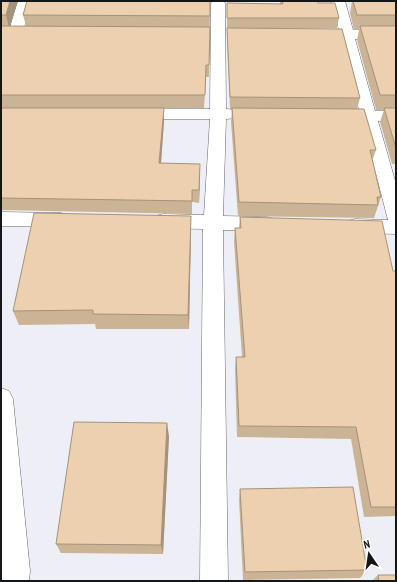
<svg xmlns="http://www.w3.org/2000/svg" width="397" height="582" viewBox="0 0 397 582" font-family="'PT Sans Narrow',sans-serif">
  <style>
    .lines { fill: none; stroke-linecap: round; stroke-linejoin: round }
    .minor-casing { stroke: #67686e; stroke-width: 1 }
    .minor { fill: #fff; fill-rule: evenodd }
    .wall { fill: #cbb396 }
    .shaded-wall { fill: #a5927a }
    .building { fill: #ecd0af; stroke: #a5927a }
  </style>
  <rect width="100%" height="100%" fill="#eeeff6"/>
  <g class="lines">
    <g class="minor-casing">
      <path id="minor" d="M 18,1 L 32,1 L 22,34 L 20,37 L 15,38 L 10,37 L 8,34 Z
        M 213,1 L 223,1 L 225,3 L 226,109 L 237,110 L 239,114 L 237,118 L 226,119 L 223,216 L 267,217 L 274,219 L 277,224 L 274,229 L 267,231 L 223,230 L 228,581 L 200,581 L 203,229 L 163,228 L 156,226 L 153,221 L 156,216 L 163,214 L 204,215 L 210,119 L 135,119 L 129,118 L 127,114 L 129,110 L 135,109 L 210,109 L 211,3 Z
        M 331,1 L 345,1 L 353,30 L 396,31 L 396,39 L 355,39 L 375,111 L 396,111 L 396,121 L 378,121 L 396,184 L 396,234 L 355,233 L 348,231 L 345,226 L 348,221 L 355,219 L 388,220 L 362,120 L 333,119 L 331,115 L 333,111 L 339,110 L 359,110 L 341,39 L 310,37 L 308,34 L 310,31 L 339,30 Z
        M 1,212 L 61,213 L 68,215 L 71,220 L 68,225 L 61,227 L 1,226 Z
        M 1,388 L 9,391 L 13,399 L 30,571 L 29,581 L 1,581 Z"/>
    </g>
    <use href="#minor" class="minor"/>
  </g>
  <path class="wall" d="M 1,1 L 18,1 L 9,26 L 26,26 L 23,15 L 27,1 L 212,1 L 210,3 L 209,77 L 206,77 L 204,108 L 1,108 Z
    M 280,1 L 317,1 L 318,3 L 339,18 L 337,28 L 273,28 L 360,98 L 357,109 L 376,150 L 372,161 L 381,197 L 374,218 L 238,216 L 231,122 L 232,109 L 230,109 L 227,40 L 227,3 L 280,4 Z
    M 352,1 L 396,1 L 396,164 L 392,164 L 380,122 L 384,110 L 376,110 L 357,40 L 359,30 L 354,30 L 350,13 Z
    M 1,108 L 164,121 L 161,163 L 200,177 L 199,203 L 192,202 L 192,214 L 1,210 Z
    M 191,216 L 191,231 L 189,329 L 96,329 L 95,324 L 19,325 L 13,311 Z
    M 240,217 L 393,271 L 396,271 L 396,516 L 364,517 L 351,439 L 237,437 L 235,369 L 236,357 L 242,357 L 234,242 L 235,228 L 239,228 Z
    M 169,436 L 163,554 L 61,553 L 56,544 Z
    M 240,489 L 367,570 L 360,578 L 243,580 L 239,499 Z
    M 378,575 L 396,581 L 372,581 Z"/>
  <path class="shaded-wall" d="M 10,1 L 18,1 L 9,28 L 6,15 Z
    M 164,108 L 164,121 L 160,176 L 159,163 Z
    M 200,164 L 200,177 L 199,203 L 199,190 Z
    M 191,216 L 191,231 L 189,329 L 188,315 Z
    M 167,423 L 169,436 L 163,554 L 161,545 Z"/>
  <path class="building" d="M 1,1 L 10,1 L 6,15 L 1,15 Z
    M 27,1 L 210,1 L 210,16 L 23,15 Z
    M 282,1 L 317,1 L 318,3 L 335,3 L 339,18 L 227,18 L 227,3 L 283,4 Z
    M 353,1 L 396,1 L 396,15 L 357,15 Z
    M 1,26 L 210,27 L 209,65 L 206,65 L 205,95 L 1,95 Z
    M 360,26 L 396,26 L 396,95 L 380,95 Z
    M 227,28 L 342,29 L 360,98 L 230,97 Z
    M 1,108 L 164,108 L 159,163 L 200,164 L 199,190 L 192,190 L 192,201 L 1,198 Z
    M 232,108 L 364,109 L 376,150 L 370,150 L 381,197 L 377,197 L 378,205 L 239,202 Z
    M 384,108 L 396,108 L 396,148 Z
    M 34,213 L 191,216 L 188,315 L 93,314 L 93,310 L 13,311 Z
    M 240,217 L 382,221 L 393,271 L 396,271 L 396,507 L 371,507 L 356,427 L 239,426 L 236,357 L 245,357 L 235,228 L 241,228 Z
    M 74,422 L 167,423 L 161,545 L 56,544 Z
    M 353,487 L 367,570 L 245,572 L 240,489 Z
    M 378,575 L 396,575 L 396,581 L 379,581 Z"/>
  <rect width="397" height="582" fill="none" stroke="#151618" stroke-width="4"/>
  <g transform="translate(369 554) rotate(347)" stroke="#ffffff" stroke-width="3" paint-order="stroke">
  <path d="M0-3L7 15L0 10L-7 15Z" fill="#151618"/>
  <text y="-6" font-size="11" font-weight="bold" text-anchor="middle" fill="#151618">N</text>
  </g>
</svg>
